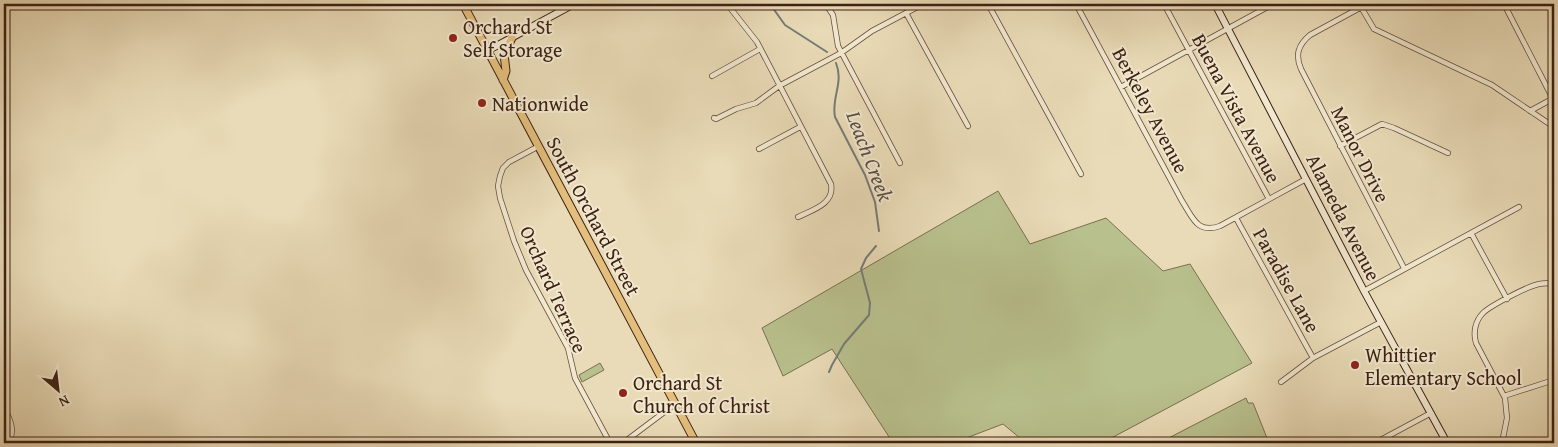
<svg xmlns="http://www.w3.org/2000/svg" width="1558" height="447" viewBox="0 0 1558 447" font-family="'Gentium Book Plus',serif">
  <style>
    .green { fill: #b8c08d; stroke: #7a7050 }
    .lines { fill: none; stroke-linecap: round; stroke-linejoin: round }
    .stream { stroke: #767c77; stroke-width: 2 }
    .street-casing { stroke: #68503c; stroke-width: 6 }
    .secondary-casing { stroke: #3d2113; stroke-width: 8 }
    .primary-casing { stroke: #3d2113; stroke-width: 9 }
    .street { stroke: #f1e8d0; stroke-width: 4.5 }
    .secondary { stroke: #f1e8d0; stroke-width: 6 }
    .primary { stroke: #e4be7c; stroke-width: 7 }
    .poi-dot { fill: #8f2418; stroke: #f1e8d0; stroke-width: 2 }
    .labels { text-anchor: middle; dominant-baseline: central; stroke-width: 4; stroke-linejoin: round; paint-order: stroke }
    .poi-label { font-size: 20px; fill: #3d2113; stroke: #f1e8d0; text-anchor: start }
    .street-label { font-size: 20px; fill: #3d2113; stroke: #f1e8d0 }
    .water-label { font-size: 21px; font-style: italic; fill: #5a4e45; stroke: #f1e8d0 }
  </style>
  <rect width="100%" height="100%" fill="#e9dbb7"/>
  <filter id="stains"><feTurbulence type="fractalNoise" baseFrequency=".004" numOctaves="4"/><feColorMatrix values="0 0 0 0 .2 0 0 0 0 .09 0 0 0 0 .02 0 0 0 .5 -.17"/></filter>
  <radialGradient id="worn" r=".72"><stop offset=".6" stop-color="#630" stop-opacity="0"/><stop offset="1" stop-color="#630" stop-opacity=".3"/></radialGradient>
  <path class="green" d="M 998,191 L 1030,244 L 1106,218 L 1163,271 L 1190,264 L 1252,363 L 1102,443 L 1026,443 L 1003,424 L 953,443 L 893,443 L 832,349 L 783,376 L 762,328 Z
    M 600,363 L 604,370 L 582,382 L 579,375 Z
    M 1246,398 L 1248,403 L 1253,403 L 1269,443 L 1159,443 Z"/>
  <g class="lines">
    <path class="stream" d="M 770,4 L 785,25 L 827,52
      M 836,63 C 844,83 831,98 835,117 L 865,175 L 875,202 L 879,231
      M 829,372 L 832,365 L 844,344 L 869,315 L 870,303 L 861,269 L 866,258 L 876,246"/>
    <g class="street-casing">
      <path id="street" d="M 727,4 L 757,42 L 831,184 C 835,204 812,210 798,217
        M 823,4 L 829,9 L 833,15 L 838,46 L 900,163
        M 988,4 L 1081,174
        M 1076,4 L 1182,201 C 1193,218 1197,234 1220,226 L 1306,179
        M 1164,4 L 1269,199
        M 1367,4 L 1310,35 C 1298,45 1295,55 1301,69 L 1404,268
        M 1504,4 L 1553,99
        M 685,6 L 687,4
        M 1361,7 L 1374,29 L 1492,85 L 1554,127
        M 829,9 L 837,4
        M 906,13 L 968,126
        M 712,76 L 760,49
        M 1121,87 L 1273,4
        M 1530,111 L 1554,98
        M 714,118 L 716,119 L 736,109 L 756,103 L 779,86 L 841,53 L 872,31 L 923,4
        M 539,146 L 509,162 L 503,168 L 500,176 L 498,186 L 500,198 L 514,241 L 526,270 L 568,348 L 575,378 L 610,443
        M 1340,146 L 1382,124 L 1394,128 L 1448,153
        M 759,149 L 800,127
        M 1236,218 L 1313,358
        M 1471,233 L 1507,299
        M 1364,291 L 1519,207
        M 1281,382 L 1313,358 L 1381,322
        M 1504,396 L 1554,380
        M 4,407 C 10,419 16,431 8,443
        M 623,443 L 675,404
        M 1375,443 L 1431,413
        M 1502,443 L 1507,418 L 1505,398 L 1476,343 C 1473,333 1475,321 1483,313 C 1490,306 1528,286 1539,284 C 1544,283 1549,283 1554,284"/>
    </g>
    <g class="secondary-casing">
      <path id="secondary" d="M 1215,4 L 1364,291 L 1447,443
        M 487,51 L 574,4"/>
    </g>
    <g class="primary-casing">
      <path id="primary" d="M 463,4 L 696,443
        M 503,80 L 506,71 L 504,54 L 512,38"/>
    </g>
    <use href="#street" class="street"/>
    <use href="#secondary" class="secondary"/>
    <use href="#primary" class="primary"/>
  </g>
  <g class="poi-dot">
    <circle cx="453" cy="38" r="5"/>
    <circle cx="482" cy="103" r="5"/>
    <circle cx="1355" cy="365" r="5"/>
    <circle cx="623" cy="393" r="5"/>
  </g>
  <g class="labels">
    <g class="poi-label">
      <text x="463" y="26">Orchard St<tspan x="463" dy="23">Self Storage</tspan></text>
      <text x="492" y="103">Nationwide</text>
      <text x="1365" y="354">Whittier<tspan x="1365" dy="23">Elementary School</tspan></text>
      <text x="633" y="382">Orchard St<tspan x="633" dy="23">Church of Christ</tspan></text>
    </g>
    <g class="street-label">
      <text transform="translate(1237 108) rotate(62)">Buena Vista Avenue</text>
      <text transform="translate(1151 110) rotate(62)">Berkeley Avenue</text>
      <text transform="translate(1361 154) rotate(63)">Manor Drive</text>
      <text transform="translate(594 216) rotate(62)">South Orchard Street</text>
      <text transform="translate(1344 217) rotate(63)">Alameda Avenue</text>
      <text transform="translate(1287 280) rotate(61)">Paradise Lane</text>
      <text transform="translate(554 289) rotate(66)">Orchard Terrace</text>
    </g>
    <g class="water-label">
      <text transform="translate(870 156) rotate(69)">Leach Creek</text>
    </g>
  </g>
  <rect width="1558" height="447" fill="none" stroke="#e9dbb7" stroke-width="20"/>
  <rect x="5" y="5" width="1548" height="437" fill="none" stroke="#3d2113" stroke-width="2.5"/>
  <rect x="10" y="10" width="1538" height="427" fill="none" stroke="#3d2113"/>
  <g transform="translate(58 390) rotate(152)" stroke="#f1e8d0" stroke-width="4" paint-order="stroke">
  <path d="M0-4L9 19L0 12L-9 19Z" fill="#3d2113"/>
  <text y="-8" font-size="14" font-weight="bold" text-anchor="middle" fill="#3d2113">N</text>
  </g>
  <rect width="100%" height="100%" filter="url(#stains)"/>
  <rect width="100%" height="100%" fill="url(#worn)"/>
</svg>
